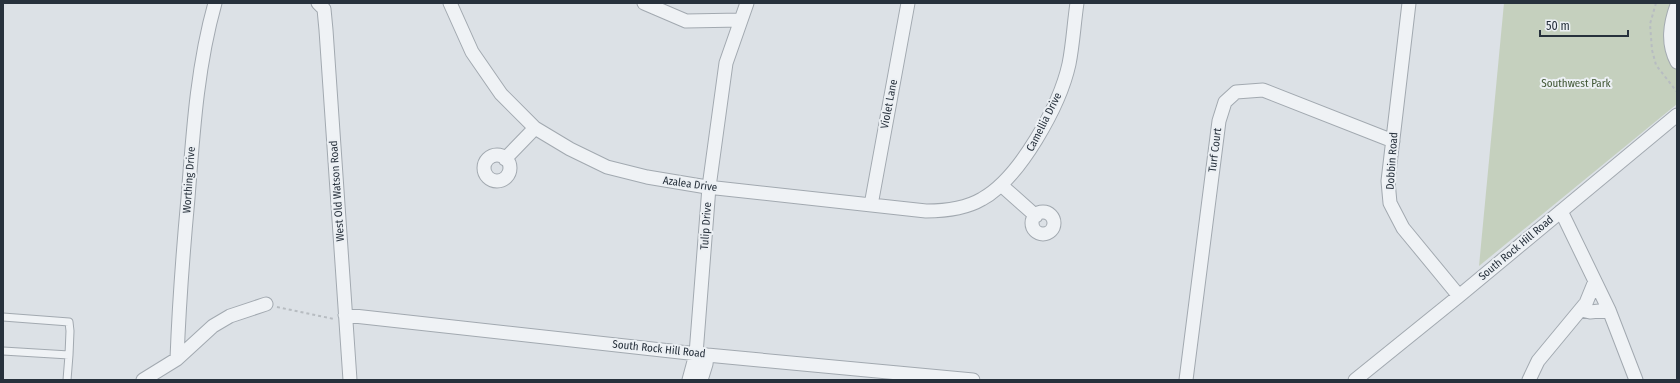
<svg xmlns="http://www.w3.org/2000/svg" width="1680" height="383" viewBox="0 0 1680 383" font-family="'Fira Sans Condensed',sans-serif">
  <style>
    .green { fill: #c5d0be }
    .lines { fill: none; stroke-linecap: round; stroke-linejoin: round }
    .service-casing { stroke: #a2a9b0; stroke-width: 9 }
    .minor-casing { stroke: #a2a9b0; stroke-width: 15 }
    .path { stroke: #b7bcc1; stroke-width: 2; stroke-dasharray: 3 3; stroke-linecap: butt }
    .service { stroke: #eff2f5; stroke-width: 7 }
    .minor { stroke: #eff2f5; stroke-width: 13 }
    .labels { text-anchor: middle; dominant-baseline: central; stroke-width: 4; stroke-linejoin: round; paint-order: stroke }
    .park-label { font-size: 11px; fill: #405735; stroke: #ecf0f4 }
    .street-label { font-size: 11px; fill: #27313c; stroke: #ecf0f4 }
  </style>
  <rect width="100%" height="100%" fill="#dce1e6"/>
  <path class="green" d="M 1504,3 L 1677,3 L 1677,104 L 1479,266 Z"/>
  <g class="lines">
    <g class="service-casing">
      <path id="service" d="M 3,317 L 69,322 L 70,331 L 69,355
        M 3,351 L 69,355 L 67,380"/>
    </g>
    <g class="minor-casing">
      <path id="minor" d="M 318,3 L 324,9 L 326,30 L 350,380
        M 450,3 L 472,52 L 501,94 L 535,128 L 570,149 L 607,167 L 647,177 L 707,187 L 926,211 C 945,211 965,209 982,199 C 1020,178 1060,105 1069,64 C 1073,44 1074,23 1077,3
        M 644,3 L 686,21 L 741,20
        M 1409,3 L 1388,181 L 1390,203 L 1403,228 L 1459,296
        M 1677,5 C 1670,24 1667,43 1677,62
        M484 168a13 13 0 1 1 26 0a13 13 0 1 1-26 0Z
        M 505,159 L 535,128
        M 1001,185 L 1036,216
        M 871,205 L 908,3
        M 1561,211 L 1609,310 L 1636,380
        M1032 223a11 11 0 1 1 22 0a11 11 0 1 1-22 0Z
        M 1581,310 L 1590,312 L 1609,310
        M 345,315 L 707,355 L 973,380
        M 177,359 C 179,305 183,252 188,198 C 193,133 197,67 215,3
        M 143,380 L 177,359 L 213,326 L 230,316 L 266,304
        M 689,380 L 696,354 L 709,187 L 726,63 L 747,3
        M 701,380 L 706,364 L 707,355
        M 1186,380 L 1219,121 L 1225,102 L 1236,92 L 1263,90 L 1393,141
        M 1355,380 L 1459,296 L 1677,115
        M 1529,380 L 1538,361 L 1586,303 L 1595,281"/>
    </g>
    <path class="path" d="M 1656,3 L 1650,24 L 1652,50 L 1656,65 L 1677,92
      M 277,307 L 334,319"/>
    <use href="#service" class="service"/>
    <use href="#minor" class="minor"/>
  </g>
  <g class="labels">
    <g class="park-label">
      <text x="1576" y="83">Southwest Park</text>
    </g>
    <g class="street-label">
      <text transform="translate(889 104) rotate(-79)">Violet Lane</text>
      <text transform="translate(1044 122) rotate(-63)">Camellia Drive</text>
      <text transform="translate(1215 150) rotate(-83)">Turf Court</text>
      <text transform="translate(1392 161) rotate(-86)">Dobbin Road</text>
      <text transform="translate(189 180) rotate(-86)">Worthing Drive</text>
      <text transform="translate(690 184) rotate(8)">Azalea Drive</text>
      <text transform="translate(337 191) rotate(-94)">West Old Watson Road</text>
      <text transform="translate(706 226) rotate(-86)">Tulip Drive</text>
      <text transform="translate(1516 248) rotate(-40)">South Rock Hill Road</text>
      <text transform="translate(659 349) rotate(6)">South Rock Hill Road</text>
    </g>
  </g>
  <rect width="1680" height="383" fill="none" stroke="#27313c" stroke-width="8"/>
  <path d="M1540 30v6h88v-6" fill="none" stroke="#27313c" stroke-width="2"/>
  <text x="1546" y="30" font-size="12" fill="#27313c" stroke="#ecf0f4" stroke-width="3" paint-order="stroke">50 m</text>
</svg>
